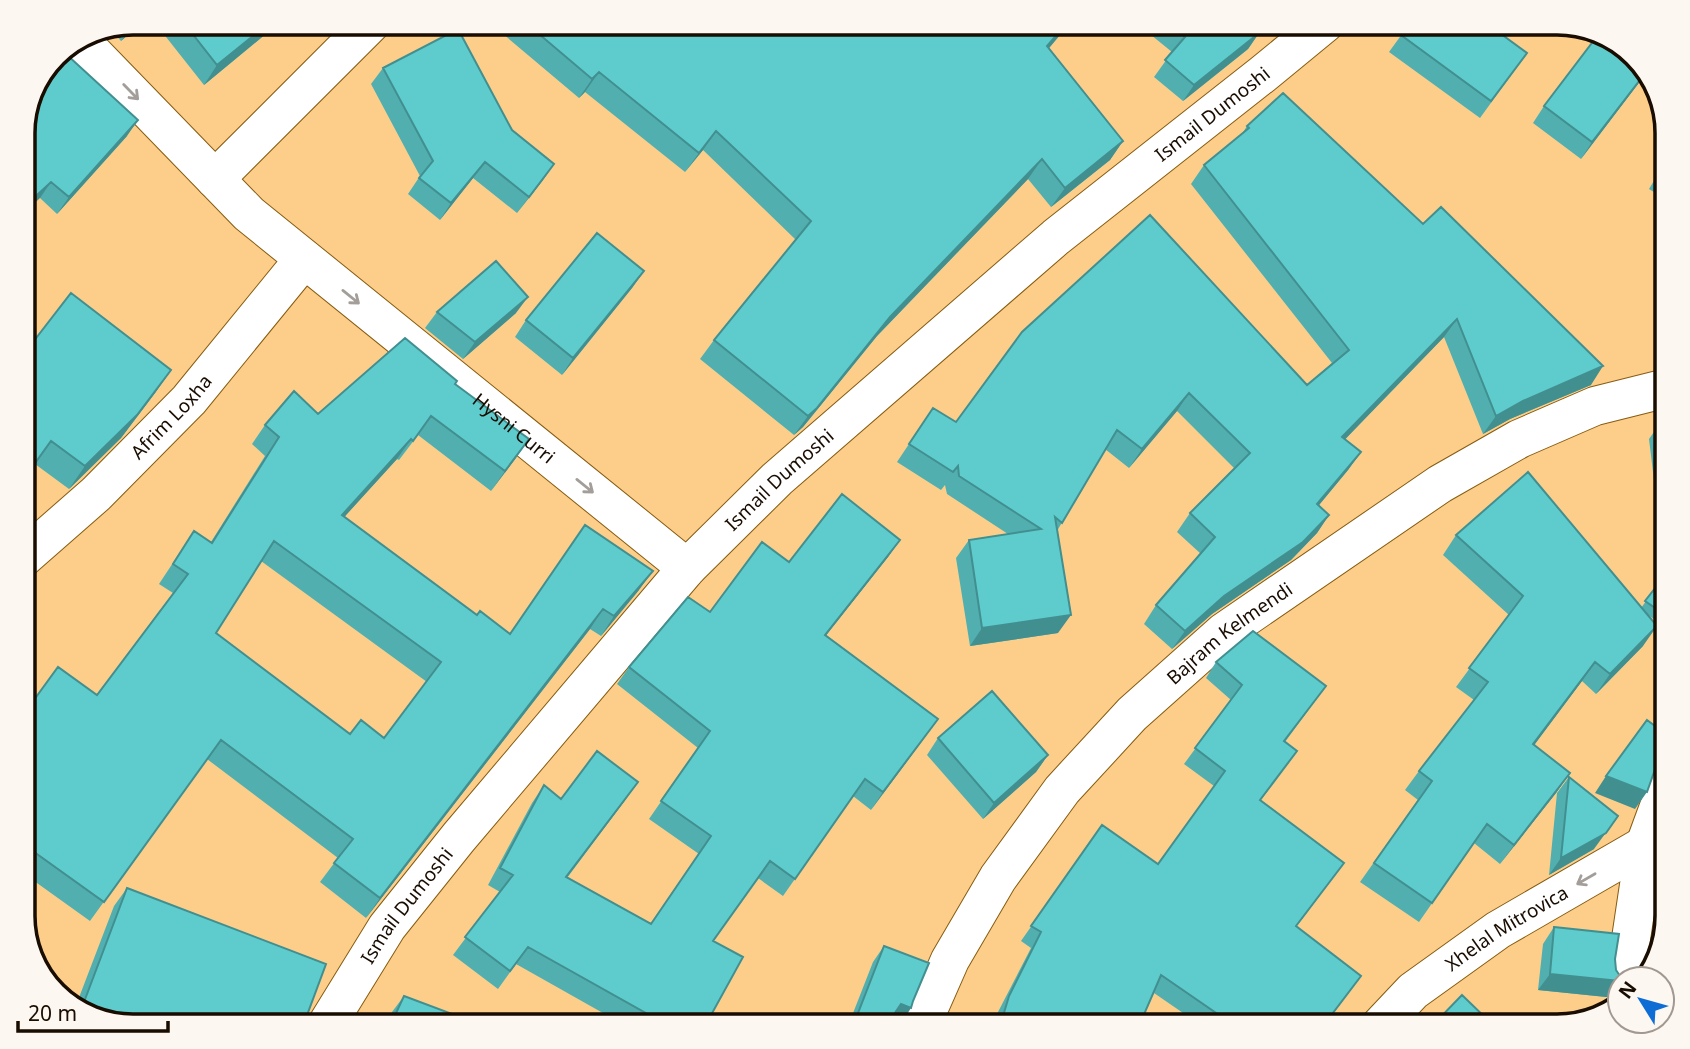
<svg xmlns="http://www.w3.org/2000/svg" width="1690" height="1049" viewBox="0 0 1690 1049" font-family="'Noto Sans',sans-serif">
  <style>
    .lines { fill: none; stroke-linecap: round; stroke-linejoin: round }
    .street-casing { stroke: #865c10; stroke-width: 40 }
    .street { stroke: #fff; stroke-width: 38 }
    .wall { fill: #51afb0; fill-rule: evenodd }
    .shaded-wall { fill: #428f90 }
    .building { fill: #5ecccd; stroke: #428f90; stroke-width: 2; fill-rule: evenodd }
    .oneway { stroke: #a39e99 }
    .labels { text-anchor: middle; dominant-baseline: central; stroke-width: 5; stroke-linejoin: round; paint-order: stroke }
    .street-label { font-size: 19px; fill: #190c00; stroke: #fcf7f1 }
    .rim { fill: none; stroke: #190c00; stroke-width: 3.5 }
  </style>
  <rect width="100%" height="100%" fill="#fdce8a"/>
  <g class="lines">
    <g class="street-casing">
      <g id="street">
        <path id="s1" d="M 83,43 L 249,214 L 687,568"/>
        <path d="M 215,179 L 371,23"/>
        <path id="s2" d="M 23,558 L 96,494 L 189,400 L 304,259"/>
        <path d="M 1625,979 L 1645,845 L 1667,785"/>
        <path id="s3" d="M 326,1026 L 387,927 L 459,837 L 687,568 L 777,479 L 1056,237 L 1263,74 L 1325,23"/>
        <path id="s4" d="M 921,1026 L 950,960 L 998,878 L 1062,790 L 1132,714 L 1224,632 L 1440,484 L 1519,439 L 1595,406 L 1667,388"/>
        <path id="s5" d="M 1380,1026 L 1413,991 L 1498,930 L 1645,845"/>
      </g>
    </g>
    <use href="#street" class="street"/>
  </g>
  <path class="wall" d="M 133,23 L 141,23 L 121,41 L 112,31 Z
    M 155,23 L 279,23 L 204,85 Z
    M 490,23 L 1070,23 L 1049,48 L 1123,141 L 1110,160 L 1051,207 L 1028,179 L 877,336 L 803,427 L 794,435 L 700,359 L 714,340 L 796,240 L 703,150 L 685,172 L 585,92 L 579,98 Z
    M 1143,23 L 1247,23 L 1259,33 L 1248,49 L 1183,101 L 1154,77 L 1172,52 L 1140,26 Z
    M 1410,23 L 1527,53 L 1480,118 L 1389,52 Z
    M 1618,41 L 1647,72 L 1581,159 L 1533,123 L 1544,106 Z
    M 383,68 L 512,130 L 543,180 L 517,213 L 473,178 L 440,220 L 408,194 L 420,176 L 371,84 Z
    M 23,126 L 127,136 L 57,214 L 40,198 Z
    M 1247,126 L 1591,385 L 1510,419 L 1483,434 L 1444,337 L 1345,439 L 1361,452 L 1348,470 L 1319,505 L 1329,515 L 1317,533 L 1291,560 L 1212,614 L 1172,649 L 1144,624 L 1156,605 L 1201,554 L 1177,532 L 1190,513 L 1234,468 L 1177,411 L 1129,468 L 1105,449 L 1057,531 L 1058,633 L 970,646 L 956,558 L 969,540 L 1008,534 L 947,494 L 945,485 L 941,490 L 897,462 L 933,408 L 956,422 L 1022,332 L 1307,385 L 1332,363 L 1191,184 L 1204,165 L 1242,134 Z
    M 1667,159 L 1667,200 L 1649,189 Z
    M 644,271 L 632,288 L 562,375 L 515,337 L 526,320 Z
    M 437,312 L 516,313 L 463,359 L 425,328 Z
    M 23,355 L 171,370 L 155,393 L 121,438 L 69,489 L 35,464 Z
    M 455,384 L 515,459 L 491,491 L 418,435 L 399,460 L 397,459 L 344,517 L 477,615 L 510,634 L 639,590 L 601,636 L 590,629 L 366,918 L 320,882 L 338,858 L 207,759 L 90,921 L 23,873 L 23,715 L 97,695 L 173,593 L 159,584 L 194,531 L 211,542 L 265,456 L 252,444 L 265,425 ZM 261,561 L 427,682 L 384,738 L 350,734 L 216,633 Z
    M 1665,416 L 1667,416 L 1667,503 L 1657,505 L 1649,439 Z
    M 1456,535 L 1641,608 L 1667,573 L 1667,628 L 1648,615 L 1643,646 L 1596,694 L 1582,681 L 1534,745 L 1570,773 L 1556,793 L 1500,864 L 1474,843 L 1419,922 L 1360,882 L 1418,800 L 1405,790 L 1419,771 L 1474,700 L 1456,687 L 1509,615 L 1443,555 Z
    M 900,540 L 888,557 L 826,635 L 938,719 L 871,810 L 853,796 L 783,896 L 758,878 L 713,941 L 705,1026 L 626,1026 L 516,964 L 498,989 L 453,955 L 500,892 L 488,885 L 532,803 L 544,785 L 561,799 L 626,799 L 567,878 L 651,924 L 699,854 L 649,819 L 698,748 L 617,684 L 629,667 L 710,612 L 789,562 Z
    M 1216,662 L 1315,701 L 1285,742 L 1297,751 L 1261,800 L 1333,878 L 1296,927 L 1361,976 L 1324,1026 L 1202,1026 L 1154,993 L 1139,1026 L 994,1026 L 998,1012 L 1031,948 L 1021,941 L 1102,825 L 1158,864 L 1214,786 L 1184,764 L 1231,700 L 1206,678 Z
    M 938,738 L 1048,755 L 1036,772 L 983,819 L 927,755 Z
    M 1569,777 L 1594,849 L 1549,875 L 1557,793 Z
    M 127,888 L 133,1026 L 72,1008 L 75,1008 L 114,906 Z
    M 1554,927 L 1615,959 L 1616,998 L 1538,990 L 1543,944 Z
    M 1659,944 L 1649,977 L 1647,978 L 1651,956 Z
    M 884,946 L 900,1025 L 890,1021 L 886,1026 L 848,1026 L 873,962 Z
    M 404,996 L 484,1026 L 386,1026 L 392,1012 Z"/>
  <path class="shaded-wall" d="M 134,23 L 141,23 L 121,41 Z
    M 269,23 L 279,23 L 204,85 L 217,65 Z
    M 1067,23 L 1070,23 L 1034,66 L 1047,46 Z
    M 1259,33 L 1248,49 L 1183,101 L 1194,85 Z
    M 599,72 L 585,92 L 579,98 L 592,79 Z
    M 1646,72 L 1647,72 L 1581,159 L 1592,142 Z
    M 138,120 L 127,136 L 57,214 L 69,197 Z
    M 716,131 L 703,150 L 685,172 L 699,153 Z
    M 1123,141 L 1110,160 L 1051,207 L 1065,188 Z
    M 1042,159 L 1028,179 L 877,336 L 803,427 L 794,435 L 808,416 L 890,317 Z
    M 485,162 L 473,178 L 440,220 L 451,203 Z
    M 554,164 L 543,180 L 517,213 L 529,197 Z
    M 51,182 L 40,198 L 23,214 L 23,208 Z
    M 644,271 L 632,288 L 562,375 L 573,358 Z
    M 528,297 L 516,313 L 463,359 L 475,342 Z
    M 1457,319 L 1444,337 L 1330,455 L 1342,437 Z
    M 1603,366 L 1591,385 L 1510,419 L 1483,434 L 1496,416 L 1523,401 Z
    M 171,370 L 155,393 L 121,438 L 69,489 L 85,466 Z
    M 1189,393 L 1177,411 L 1129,468 L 1142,449 Z
    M 411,439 L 397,459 L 328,535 L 342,515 Z
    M 529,439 L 515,459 L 491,491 L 505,471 Z
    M 1361,452 L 1348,470 L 1305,522 L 1317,504 Z
    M 1667,490 L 1667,503 L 1657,505 Z
    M 1329,515 L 1317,533 L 1291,560 L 1212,614 L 1172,649 L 1185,631 L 1224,596 Z
    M 900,540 L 888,557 L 813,652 L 825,635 Z
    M 653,571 L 639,590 L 601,636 L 614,616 Z
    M 603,609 L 590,629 L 366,918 L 380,898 Z
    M 1071,615 L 1058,633 L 970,646 L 982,628 Z
    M 1657,626 L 1643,646 L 1596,694 L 1610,674 Z
    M 1595,662 L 1582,681 L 1520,764 L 1533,744 Z
    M 938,719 L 925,737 L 871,810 L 883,792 Z
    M 1667,751 L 1667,764 L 1663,764 L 1653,769 L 1664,752 Z
    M 1048,755 L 1036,772 L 983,819 L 994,803 Z
    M 1570,773 L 1556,793 L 1500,864 L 1514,845 Z
    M 1606,776 L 1647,792 L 1635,809 L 1595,793 Z
    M 638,782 L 626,799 L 554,894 L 566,877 Z
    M 1618,816 L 1594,849 L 1549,875 L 1561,858 Z
    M 1550,974 L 1620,981 L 1620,992 L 1616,998 L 1538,990 Z
    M 901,1004 L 911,1008 L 900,1025 L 889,1020 Z"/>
  <path class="building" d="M 184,23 L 269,23 L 217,65 Z
    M 526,23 L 1067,23 L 1047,46 L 1123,141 L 1065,188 L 1042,159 L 890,317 L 817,408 L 808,416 L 714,340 L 811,221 L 716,131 L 699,153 L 599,72 L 592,79 Z
    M 1168,23 L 1247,23 L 1259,33 L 1194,85 L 1165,60 L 1185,37 Z
    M 1410,23 L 1486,23 L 1527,53 L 1491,101 L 1401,35 Z
    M 458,29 L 512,130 L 554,164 L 529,197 L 485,162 L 451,203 L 419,178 L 433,161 L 383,68 Z
    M 1598,35 L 1618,41 L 1646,72 L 1592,142 L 1544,106 Z
    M 66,54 L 138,120 L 69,197 L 51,182 L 23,208 L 23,126 L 46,76 Z
    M 1283,93 L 1423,224 L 1441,207 L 1603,366 L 1523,401 L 1496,416 L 1457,319 L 1342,437 L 1361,452 L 1317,504 L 1329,515 L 1303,542 L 1224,596 L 1185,631 L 1156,605 L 1215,537 L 1190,513 L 1250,453 L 1189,393 L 1142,449 L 1117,430 L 1062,523 L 1055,517 L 1071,615 L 982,628 L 969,540 L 1041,529 L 959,476 L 958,466 L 953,472 L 909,444 L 933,408 L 956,422 L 1022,332 L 1150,215 L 1307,385 L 1349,350 L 1204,165 L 1249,128 L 1247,126 Z
    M 1667,162 L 1667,171 L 1663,169 Z
    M 597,233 L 644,271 L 573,358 L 526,320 Z
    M 496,261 L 528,297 L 475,342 L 437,312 Z
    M 71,293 L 171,370 L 137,415 L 85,466 L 51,441 L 23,480 L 23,355 Z
    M 405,338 L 457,381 L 455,384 L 529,439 L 505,471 L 431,416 L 413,441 L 411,439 L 342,515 L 477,615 L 480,611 L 510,634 L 585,525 L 653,571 L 614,616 L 603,609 L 380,898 L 334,863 L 353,839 L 221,740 L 104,902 L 23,844 L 23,715 L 58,667 L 97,695 L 188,574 L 173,564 L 194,531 L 212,543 L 279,437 L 265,425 L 294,391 L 318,414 ZM 274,541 L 441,662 L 384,738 L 361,720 L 350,734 L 216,633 Z
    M 1665,416 L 1667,416 L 1667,432 Z
    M 1528,472 L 1657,626 L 1610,674 L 1595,662 L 1533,744 L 1570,773 L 1514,845 L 1487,824 L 1432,903 L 1374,863 L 1432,781 L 1419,771 L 1488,682 L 1469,668 L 1523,596 L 1456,535 Z
    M 842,494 L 900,540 L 825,635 L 938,719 L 883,792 L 865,779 L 795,879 L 770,861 L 713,941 L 743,957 L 705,1026 L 669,1026 L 528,947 L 510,971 L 465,937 L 513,875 L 500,868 L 544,785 L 561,799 L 597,751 L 638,782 L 566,877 L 651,924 L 711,836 L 661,801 L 710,731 L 629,667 L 688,597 L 710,612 L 762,542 L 789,562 Z
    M 1667,573 L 1667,616 L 1645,601 Z
    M 1253,631 L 1326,686 L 1284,741 L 1297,751 L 1260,800 L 1344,863 L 1296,926 L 1361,976 L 1323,1026 L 1235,1026 L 1161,975 L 1139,1026 L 1000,1026 L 1009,996 L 1041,932 L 1031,926 L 1102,825 L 1158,864 L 1225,771 L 1195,748 L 1242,685 L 1216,662 Z
    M 992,691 L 1048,755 L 994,803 L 938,738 Z
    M 1647,720 L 1667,735 L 1667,751 L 1664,752 L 1658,761 L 1647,792 L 1606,776 Z
    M 1569,777 L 1618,816 L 1606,833 L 1561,858 Z
    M 127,888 L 326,964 L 303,1026 L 133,1026 L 81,1010 Z
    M 1554,927 L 1619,934 L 1615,959 L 1616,970 L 1622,979 L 1620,979 L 1620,981 L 1550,974 Z
    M 884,946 L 929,963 L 913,1001 L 911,1008 L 901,1004 L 886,1026 L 853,1026 Z
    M 1462,995 L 1494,1026 L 1432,1026 Z
    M 404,996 L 484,1026 L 390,1026 Z
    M 829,1014 L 848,1026 L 821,1026 Z"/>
  <defs><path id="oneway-shaft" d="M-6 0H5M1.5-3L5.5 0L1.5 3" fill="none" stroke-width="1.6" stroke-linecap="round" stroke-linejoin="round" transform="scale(1.75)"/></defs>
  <g class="oneway">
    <use href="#oneway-shaft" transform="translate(131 92) rotate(46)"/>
    <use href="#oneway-shaft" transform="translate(351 297) rotate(39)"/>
    <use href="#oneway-shaft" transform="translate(585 486) rotate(39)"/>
    <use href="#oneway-shaft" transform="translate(1586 879) rotate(150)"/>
  </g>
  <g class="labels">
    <g class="street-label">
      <text stroke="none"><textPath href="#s3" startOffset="1279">Ismail Dumoshi</textPath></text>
      <text stroke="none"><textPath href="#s2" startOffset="205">Afrim Loxha</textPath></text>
      <text stroke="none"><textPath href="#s1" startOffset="579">Hysni Curri</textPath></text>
      <text stroke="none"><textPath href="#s3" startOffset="712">Ismail Dumoshi</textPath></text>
      <text stroke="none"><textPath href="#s4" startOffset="506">Bajram Kelmendi</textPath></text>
      <text stroke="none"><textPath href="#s3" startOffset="145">Ismail Dumoshi</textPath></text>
      <text stroke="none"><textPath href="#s5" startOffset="161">Xhelal Mitrovica</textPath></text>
    </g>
  </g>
  <path d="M0 0H1690V1049H0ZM133 35H1557A98 98 0 0 1 1655 133V916A98 98 0 0 1 1557 1014H133A98 98 0 0 1 35 916V133A98 98 0 0 1 133 35Z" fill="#fcf7f1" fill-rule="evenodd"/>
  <path class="rim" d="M133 35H1557A98 98 0 0 1 1655 133V916A98 98 0 0 1 1557 1014H133A98 98 0 0 1 35 916V133A98 98 0 0 1 133 35Z"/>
  <g transform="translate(1641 1000) rotate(307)"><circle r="33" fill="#fcf7f1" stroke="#a19991" stroke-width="2"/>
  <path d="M0-5L12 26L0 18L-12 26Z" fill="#0e6dd5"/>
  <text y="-10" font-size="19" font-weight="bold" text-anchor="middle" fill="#190c00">N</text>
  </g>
  <path d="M18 1021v10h150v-10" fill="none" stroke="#190c00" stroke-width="3.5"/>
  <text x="28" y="1021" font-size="21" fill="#190c00" stroke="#fcf7f1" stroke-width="5" paint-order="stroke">20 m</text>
</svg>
